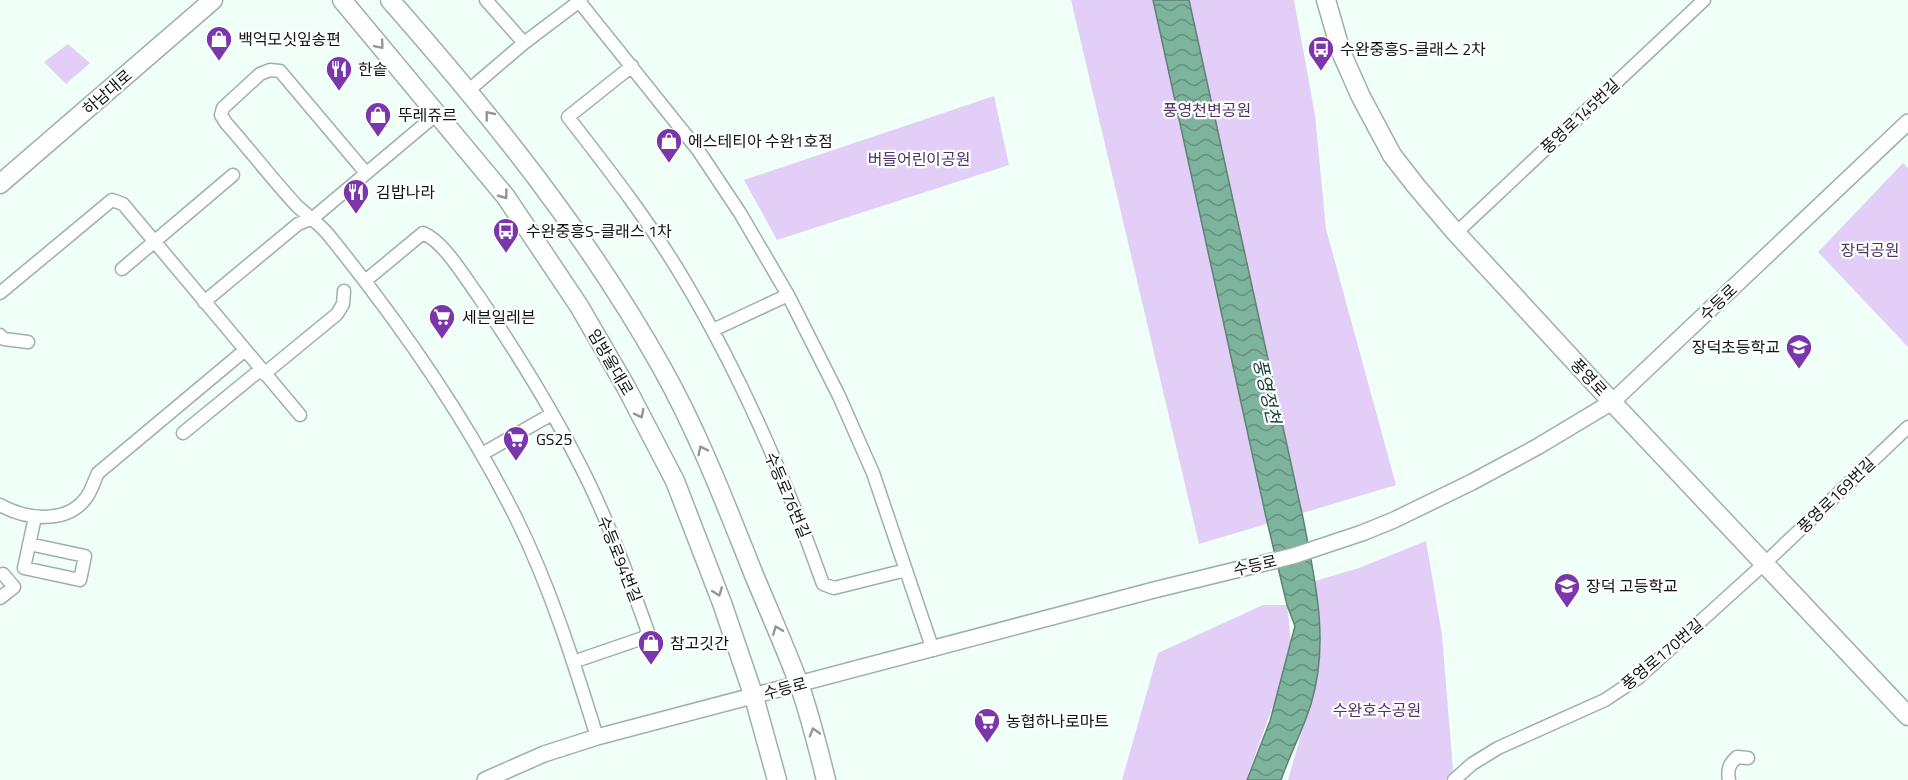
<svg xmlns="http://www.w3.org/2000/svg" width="1908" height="780" viewBox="0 0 1908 780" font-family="'Titillium Web','Noto Sans KR',sans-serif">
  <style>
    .green { fill: #e3cef8 }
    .water { fill: url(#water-waves); stroke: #5c8473; stroke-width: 1.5 }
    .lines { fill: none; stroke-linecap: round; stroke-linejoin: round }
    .minor-casing { stroke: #9eb0a8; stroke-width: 15 }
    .tertiary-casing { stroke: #9eb0a8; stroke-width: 18 }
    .secondary-casing { stroke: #9eb0a8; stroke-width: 21 }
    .minor { stroke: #fff; stroke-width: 12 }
    .tertiary { stroke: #fff; stroke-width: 15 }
    .secondary { stroke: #fff; stroke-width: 18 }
    .oneway { stroke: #939694 }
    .labels { text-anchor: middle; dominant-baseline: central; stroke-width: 4.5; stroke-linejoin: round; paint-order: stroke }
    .poi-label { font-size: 16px; fill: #0e1512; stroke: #fff; text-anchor: start }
    .street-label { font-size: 16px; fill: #0e1512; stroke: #fff }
    .park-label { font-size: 16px; fill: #503368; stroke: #fff }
    .water-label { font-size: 18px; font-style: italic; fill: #194636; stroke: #fff }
  </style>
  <defs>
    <pattern id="water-waves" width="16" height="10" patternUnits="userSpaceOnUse" patternTransform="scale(1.5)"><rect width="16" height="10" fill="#7eb39d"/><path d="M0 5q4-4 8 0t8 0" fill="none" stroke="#66907f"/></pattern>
  </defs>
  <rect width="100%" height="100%" fill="#f0fff8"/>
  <path class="green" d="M 1071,0 L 1294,0 L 1315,115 L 1326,229 L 1396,485 L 1199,544 Z
    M 68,44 L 90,63 L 66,84 L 44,62 Z
    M 994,96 L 1009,165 L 777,240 L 744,180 Z
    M 1903,163 L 1908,168 L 1908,347 L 1818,252 Z
    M 1426,541 L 1442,635 L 1453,770 L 1445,780 L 1288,780 L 1307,714 L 1315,581 L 1359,568 Z
    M 1263,605 L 1287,605 L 1291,642 L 1275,700 L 1246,780 L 1122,780 L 1158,653 Z"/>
  <path class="water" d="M 1153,0 L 1189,0 L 1303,518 C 1315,579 1330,642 1311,704 C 1303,730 1290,754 1281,780 L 1247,780 L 1270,721 L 1295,626 L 1287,605 L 1266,517 Z"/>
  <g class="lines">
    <g class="minor-casing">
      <path id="minor" d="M 486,0 L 524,43
        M 578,0 L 698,150 L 740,213 L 788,295 L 839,396 L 873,473 L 933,650
        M 632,66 L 568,117 C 610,171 652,225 687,285 C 742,378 787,483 823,584 L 834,588 L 906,570
        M 469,90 L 524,43 L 581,0
        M 366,173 L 280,71 L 270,70 L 260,74 L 223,108 L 221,115 L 226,123 C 250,150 272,179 297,206 C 307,215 318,223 327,233 C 400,323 466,417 517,520 C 551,589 574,663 597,737
        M 1456,233 L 1704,0
        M 122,269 L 233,175
        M 365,281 L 423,233 C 444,242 463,275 477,294 C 518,354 557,417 589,483 C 612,531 630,582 648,632 L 643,638 L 573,662
        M 0,293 L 112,200 L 123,204 L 300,415
        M 204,302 L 298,224 L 313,218 L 438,113
        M 713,330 L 788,295
        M 0,335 L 4,339 L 28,342
        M 264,374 L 337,314 L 343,304 L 344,291
        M 183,433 L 260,370
        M 482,454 L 552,414
        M 0,505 C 25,519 66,525 86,498 C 91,492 94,481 98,473 L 244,351
        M 29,544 L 85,556 L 80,580 L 24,568 L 35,517
        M 0,598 L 14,587 L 3,574
        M 1454,780 L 1472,764 L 1498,748 L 1605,700 L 1638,678 L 1765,563 L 1908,427
        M 1729,780 C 1727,770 1729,764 1737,757 L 1748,758"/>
    </g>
    <g class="tertiary-casing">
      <path id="tertiary" d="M 485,780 L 544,754 L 597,737 L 1154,590 L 1293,556 L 1362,533 L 1394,520 L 1472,482 L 1537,447 L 1612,402 L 1908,122"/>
    </g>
    <g class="secondary-casing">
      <path id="secondary" d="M 342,0 L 506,197 L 579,306 L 626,387 L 675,481 L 722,603 L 754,697 L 777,780
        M 390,0 C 491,115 587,234 662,368 C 699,434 726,505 754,575 C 769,611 785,647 799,684 C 810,715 818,748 826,780
        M 1326,0 L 1341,52 L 1361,97 L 1392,155 L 1416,186 L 1456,233 L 1612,402 L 1908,716
        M 0,184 L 213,0"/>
    </g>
    <use href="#minor" class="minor"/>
    <use href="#tertiary" class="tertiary"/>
    <use href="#secondary" class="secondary"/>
  </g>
  <defs><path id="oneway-chevron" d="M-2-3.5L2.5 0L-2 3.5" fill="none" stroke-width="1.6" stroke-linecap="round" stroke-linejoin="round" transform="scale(1.5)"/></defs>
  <g class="oneway">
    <use href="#oneway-chevron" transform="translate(380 45) rotate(50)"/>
    <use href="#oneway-chevron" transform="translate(489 115) rotate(-129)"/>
    <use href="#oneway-chevron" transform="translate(504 195) rotate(53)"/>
    <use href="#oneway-chevron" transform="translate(640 414) rotate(63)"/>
    <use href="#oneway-chevron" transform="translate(702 450) rotate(-116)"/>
    <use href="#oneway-chevron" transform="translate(718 592) rotate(69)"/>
    <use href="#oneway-chevron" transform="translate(777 630) rotate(-112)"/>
    <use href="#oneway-chevron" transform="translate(814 732) rotate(-106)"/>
  </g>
  <defs>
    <g id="shop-pin" transform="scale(1.35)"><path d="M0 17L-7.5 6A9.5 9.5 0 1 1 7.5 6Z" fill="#7a36aa" stroke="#fff"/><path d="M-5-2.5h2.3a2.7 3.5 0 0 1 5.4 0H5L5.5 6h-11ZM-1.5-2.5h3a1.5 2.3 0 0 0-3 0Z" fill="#fff"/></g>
    <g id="bus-pin" transform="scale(1.35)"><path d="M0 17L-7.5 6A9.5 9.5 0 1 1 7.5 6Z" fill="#7a36aa" stroke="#fff"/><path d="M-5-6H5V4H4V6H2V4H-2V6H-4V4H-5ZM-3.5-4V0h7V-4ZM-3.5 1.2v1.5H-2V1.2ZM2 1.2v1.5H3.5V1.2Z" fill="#fff"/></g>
    <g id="restaurant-pin" transform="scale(1.35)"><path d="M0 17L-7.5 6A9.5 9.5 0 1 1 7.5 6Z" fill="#7a36aa" stroke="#fff"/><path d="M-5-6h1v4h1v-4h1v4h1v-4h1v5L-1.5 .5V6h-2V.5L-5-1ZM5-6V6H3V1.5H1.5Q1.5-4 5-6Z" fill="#fff"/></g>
    <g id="supermarket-pin" transform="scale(1.35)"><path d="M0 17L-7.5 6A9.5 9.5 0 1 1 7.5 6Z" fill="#7a36aa" stroke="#fff"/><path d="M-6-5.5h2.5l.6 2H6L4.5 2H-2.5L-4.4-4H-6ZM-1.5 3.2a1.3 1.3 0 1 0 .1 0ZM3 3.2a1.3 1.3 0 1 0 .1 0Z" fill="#fff"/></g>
    <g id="school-pin" transform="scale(1.35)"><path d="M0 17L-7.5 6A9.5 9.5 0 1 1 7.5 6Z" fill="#7a36aa" stroke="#fff"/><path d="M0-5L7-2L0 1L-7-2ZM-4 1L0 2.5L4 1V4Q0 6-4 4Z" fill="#fff"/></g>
  </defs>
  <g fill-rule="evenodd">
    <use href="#shop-pin" x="219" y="39"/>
    <use href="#bus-pin" x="1321" y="49"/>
    <use href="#restaurant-pin" x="339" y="69"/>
    <use href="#shop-pin" x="378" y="115"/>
    <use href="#shop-pin" x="669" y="141"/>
    <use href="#restaurant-pin" x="356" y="192"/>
    <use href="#bus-pin" x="506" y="231"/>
    <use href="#supermarket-pin" x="442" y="317"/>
    <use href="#school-pin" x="1799" y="347"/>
    <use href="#supermarket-pin" x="516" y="439"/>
    <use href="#school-pin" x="1567" y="586"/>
    <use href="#shop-pin" x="651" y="643"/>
    <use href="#supermarket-pin" x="987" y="721"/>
  </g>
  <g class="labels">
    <g class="poi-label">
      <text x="238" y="39">백억모싯잎송편</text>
      <text x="1340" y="49">수완중흥S-클래스 2차</text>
      <text x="358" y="69">한솥</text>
      <text x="398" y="115">뚜레쥬르</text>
      <text x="688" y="141">에스테티아 수완1호점</text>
      <text x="376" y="192">김밥나라</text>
      <text x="526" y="231">수완중흥S-클래스 1차</text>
      <text x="462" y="317">세븐일레븐</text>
      <text x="1780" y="347" text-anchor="end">장덕초등학교</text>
      <text x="536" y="439">GS25</text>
      <text x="1586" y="586">장덕 고등학교</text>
      <text x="670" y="643">참고깃간</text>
      <text x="1006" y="721">농협하나로마트</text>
    </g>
    <g class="street-label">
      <text transform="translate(107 92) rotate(-41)">하남대로</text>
      <text transform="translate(1580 116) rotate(-43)">풍영로145번길</text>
      <text transform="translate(1718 302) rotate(-43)">수등로</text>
      <text transform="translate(611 362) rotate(60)">임방울대로</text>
      <text transform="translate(1589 377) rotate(47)">풍영로</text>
      <text transform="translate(788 495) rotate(67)">수등로76번길</text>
      <text transform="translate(1836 495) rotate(-44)">풍영로169번길</text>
      <text transform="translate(620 559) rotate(68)">수등로94번길</text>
      <text transform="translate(1255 565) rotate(-13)">수등로</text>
      <text transform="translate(1662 654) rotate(-40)">풍영로170번길</text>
      <text transform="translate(785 688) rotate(-15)">수등로</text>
    </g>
    <g class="park-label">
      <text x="1207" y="110">풍영천변공원</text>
      <text x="919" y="159">버들어린이공원</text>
      <text x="1870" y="250">장덕공원</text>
      <text x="1377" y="710">수완호수공원</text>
    </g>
    <g class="water-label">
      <text transform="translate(1267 391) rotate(77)">풍영정천</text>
    </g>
  </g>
</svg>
